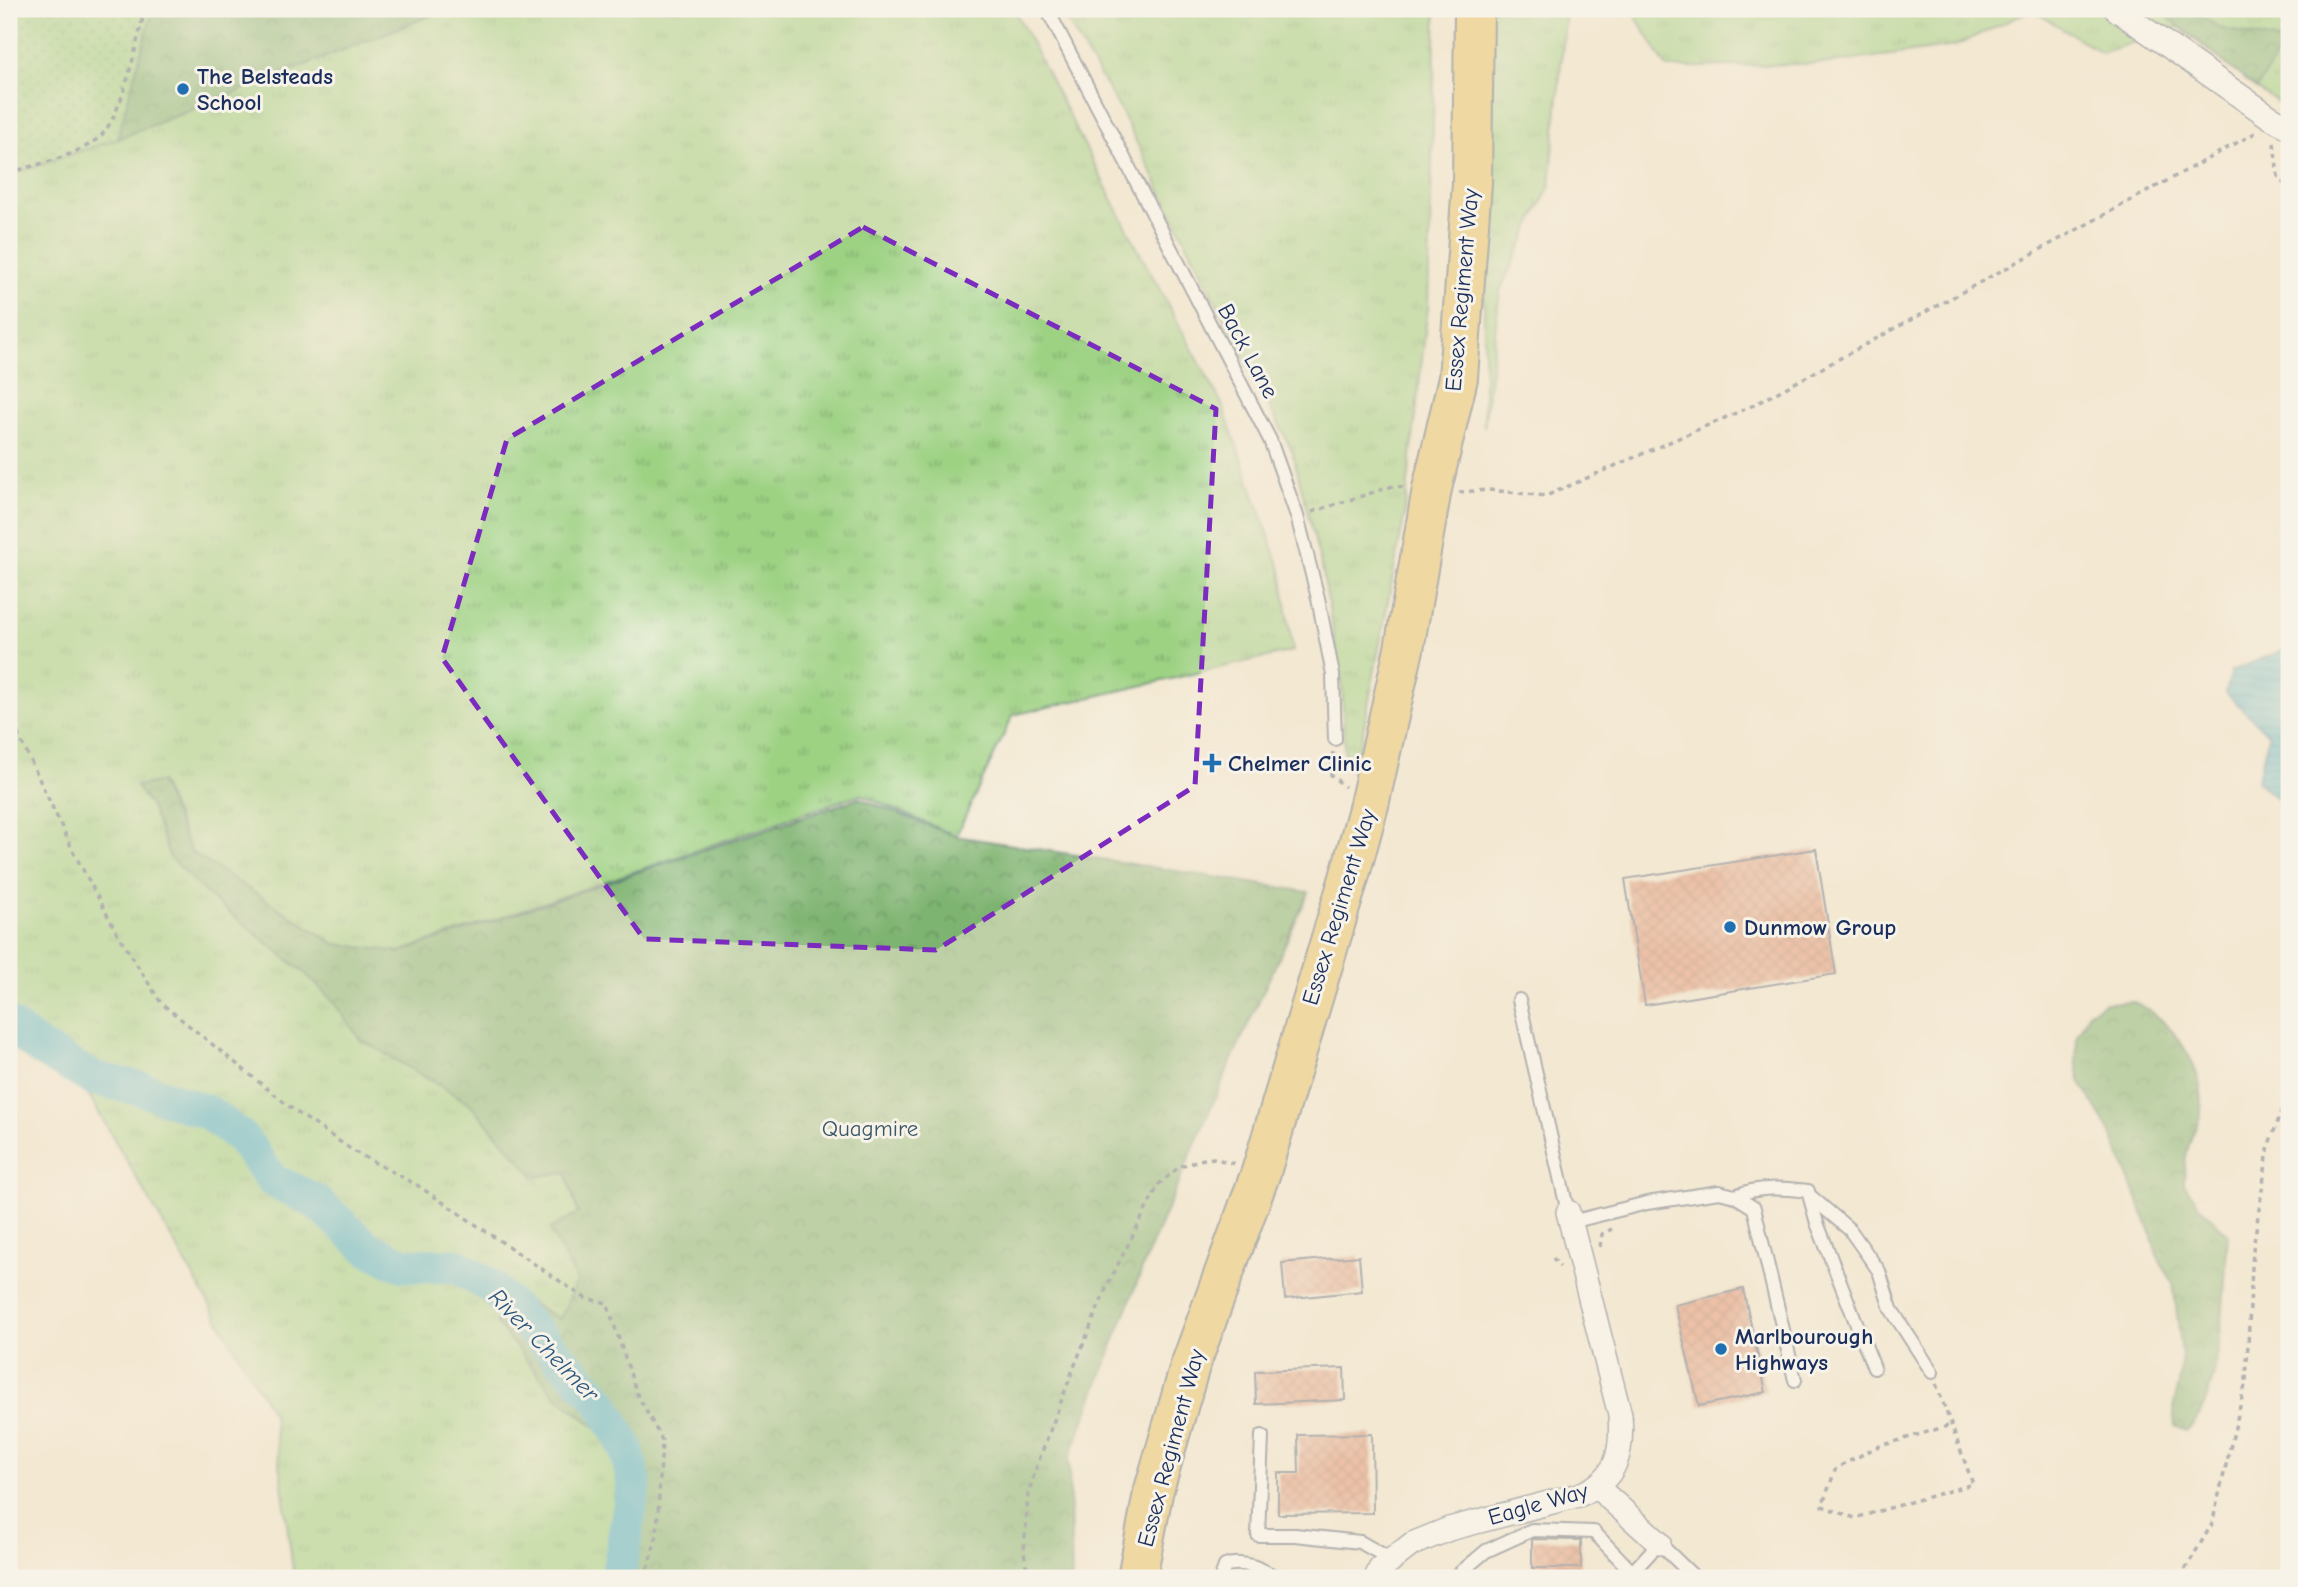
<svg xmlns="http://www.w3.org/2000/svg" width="2298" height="1587" viewBox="0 0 2298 1587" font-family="'Comic Neue',sans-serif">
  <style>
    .grass { fill: url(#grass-tufts); stroke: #5c8070; stroke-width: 2 }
    .forest { fill: url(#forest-crowns); stroke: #4c7268; stroke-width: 2 }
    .park { fill: url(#park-dots); stroke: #5c8070; stroke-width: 2 }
    .water { fill: url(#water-rules); stroke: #327093; stroke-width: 2 }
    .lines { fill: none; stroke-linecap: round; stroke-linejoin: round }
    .river { stroke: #4ab1c8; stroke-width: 35 }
    .building { fill: url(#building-cross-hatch) }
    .service-casing { stroke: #677086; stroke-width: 16 }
    .minor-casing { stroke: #677086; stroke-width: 26 }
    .trunk-casing { stroke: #677086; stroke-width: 42 }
    .path { stroke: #677086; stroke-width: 3.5; stroke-dasharray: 5 5; stroke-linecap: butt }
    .service { stroke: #fff; stroke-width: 12 }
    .minor { stroke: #fff; stroke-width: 23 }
    .trunk { stroke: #eac669; stroke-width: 38 }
    .marked { fill: none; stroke: #7b2cbf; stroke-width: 5; stroke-dasharray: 14 9; stroke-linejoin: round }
    .poi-dot { fill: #1f6fb2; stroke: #f7f3e8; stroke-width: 2.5 }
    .labels { text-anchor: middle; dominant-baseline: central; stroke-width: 6; stroke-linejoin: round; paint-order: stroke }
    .poi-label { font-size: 23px; font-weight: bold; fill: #1b2f5e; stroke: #f7f3e8; text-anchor: start }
    .street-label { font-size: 23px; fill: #1b2f5e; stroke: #f7f3e8 }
    .park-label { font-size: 23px; fill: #3c5867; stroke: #f7f3e8 }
    .water-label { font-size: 24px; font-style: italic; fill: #29567e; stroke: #f7f3e8 }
  </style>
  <defs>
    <pattern id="grass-tufts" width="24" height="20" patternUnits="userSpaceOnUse" patternTransform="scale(1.75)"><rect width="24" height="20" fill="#9dd283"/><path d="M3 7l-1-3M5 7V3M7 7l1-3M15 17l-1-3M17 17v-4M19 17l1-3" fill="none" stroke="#7fab6e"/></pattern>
    <pattern id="forest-crowns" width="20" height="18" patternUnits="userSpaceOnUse" patternTransform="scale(1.75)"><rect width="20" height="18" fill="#7eb471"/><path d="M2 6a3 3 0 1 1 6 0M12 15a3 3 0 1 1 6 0" fill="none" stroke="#669360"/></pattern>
    <pattern id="park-dots" width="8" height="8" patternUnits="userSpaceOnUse" patternTransform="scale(1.75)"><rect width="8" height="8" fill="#9dd283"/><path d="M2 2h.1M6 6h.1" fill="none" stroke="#7fab6e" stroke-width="1.8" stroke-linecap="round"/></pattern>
    <pattern id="water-rules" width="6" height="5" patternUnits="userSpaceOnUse" patternTransform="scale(1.75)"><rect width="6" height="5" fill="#4ab1c8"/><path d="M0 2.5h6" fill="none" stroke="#3d90a6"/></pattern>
    <pattern id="building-cross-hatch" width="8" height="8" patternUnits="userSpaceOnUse" patternTransform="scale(1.75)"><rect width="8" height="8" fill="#e59373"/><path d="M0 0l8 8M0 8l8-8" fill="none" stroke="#b97862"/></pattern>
  </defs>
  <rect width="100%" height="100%" fill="#f7f3e8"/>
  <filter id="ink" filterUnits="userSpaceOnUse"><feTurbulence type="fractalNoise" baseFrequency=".0143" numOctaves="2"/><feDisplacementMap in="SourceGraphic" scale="14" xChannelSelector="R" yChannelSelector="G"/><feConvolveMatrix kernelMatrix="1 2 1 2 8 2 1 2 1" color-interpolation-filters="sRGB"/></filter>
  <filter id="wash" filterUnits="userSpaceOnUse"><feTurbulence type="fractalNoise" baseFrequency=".00686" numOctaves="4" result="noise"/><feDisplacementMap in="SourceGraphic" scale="28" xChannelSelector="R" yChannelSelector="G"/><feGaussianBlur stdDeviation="1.57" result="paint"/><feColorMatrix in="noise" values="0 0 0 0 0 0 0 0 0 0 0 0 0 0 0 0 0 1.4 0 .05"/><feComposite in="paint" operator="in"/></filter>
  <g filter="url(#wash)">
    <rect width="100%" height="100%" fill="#f3e8d1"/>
    <path class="grass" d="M 447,9 L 1014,9 L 1142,257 L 1221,402 L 1281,570 L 1293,651 L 1013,715 L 956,836 L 860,794 L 400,952 L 335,944 L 191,852 L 161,782 L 136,786 L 151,807 L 170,857 L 210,897 L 306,974 L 332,1000 L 360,1039 L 469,1103 L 535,1177 L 566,1172 L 578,1213 L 577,1281 L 560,1320 L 527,1301 L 556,1396 L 597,1428 L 629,1488 L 612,1578 L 294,1578 L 273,1414 L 88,1094 L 9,1035 L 9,175 L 117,139 Z
      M 1060,9 L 1436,9 L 1428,306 L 1404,518 L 1356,768 L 1345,766 L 1342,683 L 1323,573 L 1292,450 L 1230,330 L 1121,111 Z
      M 1484,9 L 1566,9 L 1550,185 L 1500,290 L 1484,427 Z
      M 1631,9 L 2289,9 L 2289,109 L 2257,89 L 2179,27 L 2102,53 L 2032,10 L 1955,46 L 1832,63 L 1667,68 Z"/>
    <path class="forest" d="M 153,9 L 447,9 L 117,139 Z
      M 2158,9 L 2190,9 L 2220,28 L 2282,42 L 2281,48 L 2257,89 Z
      M 160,782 L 191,852 L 335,944 L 400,952 L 859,798 L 956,836 L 1309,892 L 1228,1068 L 1150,1249 L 1069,1459 L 1072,1578 L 612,1578 L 629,1488 L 597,1428 L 556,1396 L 496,1323 L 527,1301 L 560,1319 L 577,1281 L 550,1229 L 578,1213 L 566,1172 L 535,1177 L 469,1103 L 360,1039 L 332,1000 L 306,974 L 210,897 L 170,857 L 151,807 L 136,786 Z
      M 2134,1002 C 2171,1017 2207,1070 2201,1111 C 2200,1121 2193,1132 2190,1142 C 2185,1155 2184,1170 2184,1184 L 2199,1205 L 2228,1234 C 2224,1280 2224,1402 2186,1431 L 2175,1426 L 2173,1407 L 2179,1384 L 2182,1354 L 2173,1283 L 2157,1255 L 2150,1230 L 2110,1131 L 2080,1081 L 2076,1059 L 2077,1036 L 2089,1012 L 2104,1003 Z"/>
    <path class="park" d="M 9,9 L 153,9 L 117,139 L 9,175 Z"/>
    <path class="water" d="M 2289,648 L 2289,799 L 2277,799 L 2257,781 L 2269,735 L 2226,693 L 2231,671 Z"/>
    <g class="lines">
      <path class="river" d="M 9,1025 L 40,1048 L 92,1078 L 142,1089 L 209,1113 L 242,1138 L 272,1180 L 315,1201 L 369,1249 L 404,1265 L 457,1266 L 493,1288 L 600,1400 L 626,1447 L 634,1483 L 618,1578"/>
    </g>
    <g id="blocks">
      <path class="building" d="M 1816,849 L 1836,974 L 1645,1005 L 1625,879 Z
        M 1359,1256 L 1362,1291 L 1285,1299 L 1282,1263 Z
        M 1743,1289 L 1766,1392 L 1699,1406 L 1675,1305 Z
        M 1344,1368 L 1345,1400 L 1256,1404 L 1255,1371 Z
        M 1372,1434 L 1373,1513 L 1278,1514 L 1278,1473 L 1299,1473 L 1298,1435 Z
        M 1532,1539 L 1581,1540 L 1581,1568 L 1532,1568 Z"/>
    </g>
  </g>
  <g filter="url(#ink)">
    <use href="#blocks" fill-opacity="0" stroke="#677086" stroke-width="2"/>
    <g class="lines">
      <g class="service-casing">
        <path id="service" d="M 1047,9 L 1270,440 L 1297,516 L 1318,598 L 1333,675 L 1335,739
          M 1519,1000 L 1568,1212
          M 1809,1195 L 1850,1230 L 1879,1271 L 1891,1309 L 1932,1372
          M 1735,1196 C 1758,1186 1783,1188 1808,1191 L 1817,1223 L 1874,1368
          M 1571,1222 L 1647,1203 L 1719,1192 L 1735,1196 L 1754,1208 L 1795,1380
          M 1262,1436 L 1258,1535 L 1295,1535 L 1360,1542 L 1392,1560
          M 1222,1575 L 1225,1566 C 1241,1559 1263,1569 1277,1578
          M 1454,1578 L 1486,1551 L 1532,1530 L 1594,1532 L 1632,1572
          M 1627,1578 L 1659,1543 L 1692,1575"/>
      </g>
      <g class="minor-casing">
        <path id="minor" d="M 2116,9 L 2270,117 L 2289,127
          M 1598,1488 L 1659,1543
          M 1376,1578 L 1380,1569 L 1412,1544 L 1449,1529 L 1579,1495 C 1617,1480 1623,1453 1620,1415 L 1568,1212"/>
      </g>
      <g class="trunk-casing">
        <path id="trunk" d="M 1137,1578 L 1153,1493 L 1190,1366 L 1261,1172 L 1349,878 L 1369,805 L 1404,649 L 1432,489 L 1458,378 L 1472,183 L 1474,9"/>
      </g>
      <path class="path" d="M 2274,143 L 2278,176 L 2289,190
        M 9,173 C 37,164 71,158 96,140 C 123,121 136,42 145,9
        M 1459,492 L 1489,490 L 1546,496 L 1754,405 L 2255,133
        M 1312,512 L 1393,486 L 1406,487
        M 9,715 L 74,853 L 117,933 L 161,1003 L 295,1111 L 355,1152 L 417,1185 L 585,1298 L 607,1303 L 637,1394 L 662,1440 L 657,1535 L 645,1578
        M 1333,752 L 1331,775 L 1345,787
        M 1600,1247 L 1602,1234 L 1612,1229
        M 1553,1258 L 1560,1267
        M 1936,1384 L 1973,1484 L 1855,1518 L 1822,1506 L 1836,1468 L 1877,1447 L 1951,1425
        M 1028,1578 L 1024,1552 L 1028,1495 L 1036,1468 L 1074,1367 L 1108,1284 L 1159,1184 L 1179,1167 L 1198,1160 L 1213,1158 L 1235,1164
        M 2180,1578 L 2212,1524 L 2246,1381 L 2253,1249 L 2269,1144 L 2289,1093"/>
      <use href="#service" class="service"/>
      <use href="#minor" class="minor"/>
      <use href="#trunk" class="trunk"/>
    </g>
  </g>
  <path d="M0 0H2298V1587H0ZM 863,227 L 1216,409 L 1195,786 L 936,950 L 644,939 L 442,658 L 507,439 Z" fill="#f3e8d1" fill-opacity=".55" fill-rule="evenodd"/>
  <path class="marked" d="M 863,227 L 1216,409 L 1195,786 L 936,950 L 644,939 L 442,658 L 507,439 Z"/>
  <g class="poi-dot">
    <circle cx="183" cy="89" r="7"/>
    <path d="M1208.5 752.5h7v7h7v7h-7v7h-7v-7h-7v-7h7z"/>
    <circle cx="1730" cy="927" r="7"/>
    <circle cx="1721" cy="1349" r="7"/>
  </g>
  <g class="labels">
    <g class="poi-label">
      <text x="197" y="76">The Belsteads<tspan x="197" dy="26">School</tspan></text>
      <text x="1228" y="763">Chelmer Clinic</text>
      <text x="1744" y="927">Dunmow Group</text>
      <text x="1735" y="1336">Marlbourough<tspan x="1735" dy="26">Highways</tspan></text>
    </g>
    <g class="street-label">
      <text transform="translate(1462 290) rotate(-85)">Essex Regiment Way</text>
      <text transform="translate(1248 351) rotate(62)">Back Lane</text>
      <text transform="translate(1339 907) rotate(-73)">Essex Regiment Way</text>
      <text transform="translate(1171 1448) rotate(-75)">Essex Regiment Way</text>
      <text transform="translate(1538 1504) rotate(-16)">Eagle Way</text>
    </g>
    <g class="park-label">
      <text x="870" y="1128">Quagmire</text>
    </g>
    <g class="water-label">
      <text transform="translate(544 1345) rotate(46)">River Chelmer</text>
    </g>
  </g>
  <rect width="2298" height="1587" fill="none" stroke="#f7f3e8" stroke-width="35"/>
</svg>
